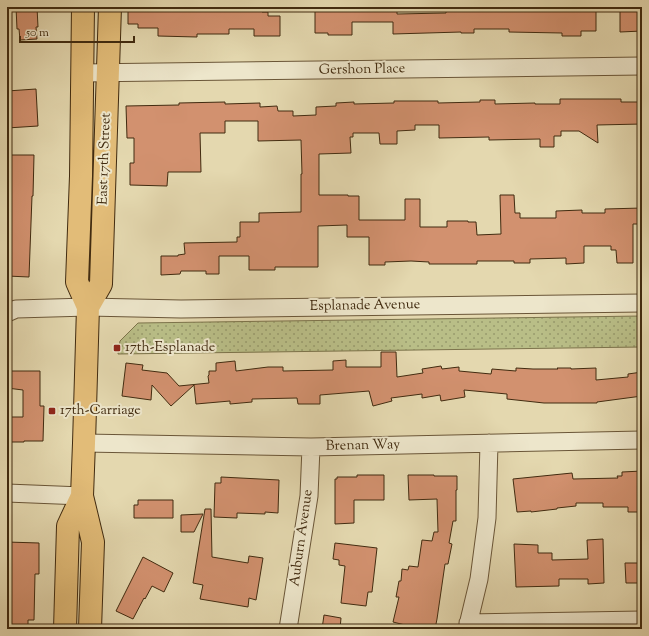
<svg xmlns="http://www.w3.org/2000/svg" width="649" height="636" viewBox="0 0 649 636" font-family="'Sorts Mill Goudy',serif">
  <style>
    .park { fill: url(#park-dots); stroke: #7d744c }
    .building { fill: #d2916f; stroke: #412b10 }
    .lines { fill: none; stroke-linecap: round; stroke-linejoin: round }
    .minor-casing { stroke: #6a5638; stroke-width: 19 }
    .major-casing { stroke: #412b10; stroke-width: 24 }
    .minor { stroke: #ede6cb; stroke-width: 17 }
    .major { stroke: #e2bc78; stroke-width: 22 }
    .poi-dot { fill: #8f2418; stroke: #ede6cb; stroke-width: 1.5 }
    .labels { text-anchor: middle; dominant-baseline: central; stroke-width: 4; stroke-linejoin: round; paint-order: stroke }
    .street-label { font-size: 14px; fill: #412b10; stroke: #ede6cb }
    .poi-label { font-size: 14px; fill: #412b10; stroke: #ede6cb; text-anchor: start }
  </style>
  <defs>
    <pattern id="park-dots" width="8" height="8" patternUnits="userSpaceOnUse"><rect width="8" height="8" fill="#b9be87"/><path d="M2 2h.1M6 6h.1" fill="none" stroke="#989b6d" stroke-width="1.8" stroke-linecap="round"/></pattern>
  </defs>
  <rect width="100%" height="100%" fill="#e4d8af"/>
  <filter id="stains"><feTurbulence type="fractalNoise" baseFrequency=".005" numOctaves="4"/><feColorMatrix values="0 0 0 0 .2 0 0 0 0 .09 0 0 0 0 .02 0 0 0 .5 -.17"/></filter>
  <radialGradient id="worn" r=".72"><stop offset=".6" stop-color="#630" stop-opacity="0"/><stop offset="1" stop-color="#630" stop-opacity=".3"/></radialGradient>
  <path class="park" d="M 642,316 L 642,347 L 118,354 L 120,341 L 138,323 Z"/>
  <path class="building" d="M 16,7 L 37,7 L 38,27 L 36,27 L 37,39 L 20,40 L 19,29 L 17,29 Z
    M 128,7 L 254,7 L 254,9 L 262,9 L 262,12 L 268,12 L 268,16 L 280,16 L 280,36 L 254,36 L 254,29 L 229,29 L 229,34 L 197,34 L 197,37 L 158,36 L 158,28 L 138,28 L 138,24 L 128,24 Z
    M 315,7 L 397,7 L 397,14 L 446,13 L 446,7 L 596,7 L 596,31 L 581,31 L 581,36 L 562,36 L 562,33 L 509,32 L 509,29 L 474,29 L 474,33 L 461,33 L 461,32 L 393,34 L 393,22 L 352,22 L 352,35 L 328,35 L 328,33 L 315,33 Z
    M 620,7 L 642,7 L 642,31 L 620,32 Z
    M 36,89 L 38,126 L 7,128 L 7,91 Z
    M 560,99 L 621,99 L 621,102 L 642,102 L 642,124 L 597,125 L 598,143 L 579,131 L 561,131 L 561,136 L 554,136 L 554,147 L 540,147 L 540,139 L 489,140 L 489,137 L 439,138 L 439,125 L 415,125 L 415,130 L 397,131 L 397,144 L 380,144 L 379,133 L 353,133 L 353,137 L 350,137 L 351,153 L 319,154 L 319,195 L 348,195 L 348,196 L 359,196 L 359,220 L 405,220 L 405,199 L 420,199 L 420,227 L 447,227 L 447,221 L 468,221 L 468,222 L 476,222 L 477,235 L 501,234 L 500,195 L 514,195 L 515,213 L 520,213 L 520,218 L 556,218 L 556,211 L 582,210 L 582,213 L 605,213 L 605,209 L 642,208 L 642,224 L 633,224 L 633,263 L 617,263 L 616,250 L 611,250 L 611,246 L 584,246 L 584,263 L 566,264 L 566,258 L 530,259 L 530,263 L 514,263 L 514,261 L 477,261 L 477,264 L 429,264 L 429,262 L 411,261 L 385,262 L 385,265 L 369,265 L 369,237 L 347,237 L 347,225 L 318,226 L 318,267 L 275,267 L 275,270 L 249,270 L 249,256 L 219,256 L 219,274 L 206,274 L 206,271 L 181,271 L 180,274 L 161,275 L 161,256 L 178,256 L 178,255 L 185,254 L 184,243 L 237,242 L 237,237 L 240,237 L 240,222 L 259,222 L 259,213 L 301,212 L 301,174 L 302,174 L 301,140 L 258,141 L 258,121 L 225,121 L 225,133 L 200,133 L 201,172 L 168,172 L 167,186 L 130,185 L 130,163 L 134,163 L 134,138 L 127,138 L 126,106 L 179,105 L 179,103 L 225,102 L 225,104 L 260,103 L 260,107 L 277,106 L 278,111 L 293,111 L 293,116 L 316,115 L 316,107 L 336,106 L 336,103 L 354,102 L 354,104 L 394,103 L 394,101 L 438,101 L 438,103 L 480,102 L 480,100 L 495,100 L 495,104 L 535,103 L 535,104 L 560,104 Z
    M 7,155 L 34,155 L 33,196 L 32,196 L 29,277 L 7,276 Z
    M 381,352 L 396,352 L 397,377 L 423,373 L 422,369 L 441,366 L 442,369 L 459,367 L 459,371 L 491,374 L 492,369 L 516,371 L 516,368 L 533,369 L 558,369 L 557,368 L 571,368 L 571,369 L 596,368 L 596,380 L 628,377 L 628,374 L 642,372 L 642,396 L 597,402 L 597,403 L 544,403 L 507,399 L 507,394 L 464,390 L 465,397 L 441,401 L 440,395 L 422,398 L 422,394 L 391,398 L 392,401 L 373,406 L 369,391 L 320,395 L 320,404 L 298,404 L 297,398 L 252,399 L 252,402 L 230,404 L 230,401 L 196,404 L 194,385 L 171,406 L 152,385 L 151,400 L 122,396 L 126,363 L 143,365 L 142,370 L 167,373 L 179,386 L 209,383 L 208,376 L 209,375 L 209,371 L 216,371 L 216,363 L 235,361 L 236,371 L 268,367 L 283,367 L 283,371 L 333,370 L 333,361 L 346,360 L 346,367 L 381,367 Z
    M 7,371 L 40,371 L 40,406 L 44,406 L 43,441 L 24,441 L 24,442 L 7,442 L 7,417 L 23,417 L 23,390 L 7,388 Z
    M 642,471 L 642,512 L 628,512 L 628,507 L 603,507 L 603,503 L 576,503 L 576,506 L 557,508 L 557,509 L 531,512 L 531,511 L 517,512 L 513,479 L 572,473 L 573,479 L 618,478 L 617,476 L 622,476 L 622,472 Z
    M 357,475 L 384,475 L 384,500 L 354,500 L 354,523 L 335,524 L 335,479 L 337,479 L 337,477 L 357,477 Z
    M 408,475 L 434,475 L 434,476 L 457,476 L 457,490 L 456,490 L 456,521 L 453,521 L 449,543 L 452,544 L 448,564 L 445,564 L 437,619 L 435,629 L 408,629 L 409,626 L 393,622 L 399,597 L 396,597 L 399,581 L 401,581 L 402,569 L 408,570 L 409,566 L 418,567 L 422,540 L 432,541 L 434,532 L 438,532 L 437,499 L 409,500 Z
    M 221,477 L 279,480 L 278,513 L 265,512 L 265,514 L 237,513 L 237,518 L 214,517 L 215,483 L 221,483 Z
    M 138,500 L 173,500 L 173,518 L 134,518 L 134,505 L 138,505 Z
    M 205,509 L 211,509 L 212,557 L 248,563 L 249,556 L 263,558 L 256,600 L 249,598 L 248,607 L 200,599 L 203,585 L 193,583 Z
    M 203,514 L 194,532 L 181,532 L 181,515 Z
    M 603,539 L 604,583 L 588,584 L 588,579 L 559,579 L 559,586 L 516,587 L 514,544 L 538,545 L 538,553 L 552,553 L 552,560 L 588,559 L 587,540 Z
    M 7,542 L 39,543 L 39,574 L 35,574 L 34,620 L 28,620 L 28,629 L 7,629 Z
    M 335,543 L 377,548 L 372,592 L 368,592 L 366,606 L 341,603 L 345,566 L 339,565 L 339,560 L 333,559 Z
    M 143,557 L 173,573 L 164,592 L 152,586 L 145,599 L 144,598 L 133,619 L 116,611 Z
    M 625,563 L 642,563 L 642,583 L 626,583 Z
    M 324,615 L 341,618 L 340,629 L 322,629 Z"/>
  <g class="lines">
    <g class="minor-casing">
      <path id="minor" d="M 82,73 L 642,66
        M 7,313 L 16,309 L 88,307 L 181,309 L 642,303
        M 84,443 L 311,447 L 642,440
        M 7,493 L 82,496
        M 468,623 L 642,620
        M 288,629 L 309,496 L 311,447
        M 467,629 L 479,579 L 487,518 L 489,443"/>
    </g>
    <g class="major-casing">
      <path id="major" d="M 83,7 L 81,176 L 77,282 L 88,307 L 84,443 L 82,496 L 93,542 L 90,629
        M 88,307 L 101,284 L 110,7
        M 65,629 L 68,526 L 82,496"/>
    </g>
    <use href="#minor" class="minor"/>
    <use href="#major" class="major"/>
  </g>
  <g class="poi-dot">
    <rect x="113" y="344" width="8" height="8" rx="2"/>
    <rect x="48" y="407" width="8" height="8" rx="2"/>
  </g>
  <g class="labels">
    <g class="street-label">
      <text transform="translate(362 70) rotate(-1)">Gershon Place</text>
      <text transform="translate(105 159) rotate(-88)">East 17th Street</text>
      <text transform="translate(365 306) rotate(-1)">Esplanade Avenue</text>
      <text transform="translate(363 446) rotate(-1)">Brenan Way</text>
      <text transform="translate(302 538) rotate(-82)">Auburn Avenue</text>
    </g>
    <g class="poi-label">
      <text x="125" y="348">17th-Esplanade</text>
      <text x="60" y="411">17th-Carriage</text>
    </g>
  </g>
  <rect width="649" height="636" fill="none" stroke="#e4d8af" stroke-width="24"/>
  <rect x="8" y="8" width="633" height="620" fill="none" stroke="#412b10" stroke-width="2"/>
  <rect x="12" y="12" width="625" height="612" fill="none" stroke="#412b10"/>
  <path d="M20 36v6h114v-6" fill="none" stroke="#412b10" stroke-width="2"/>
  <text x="26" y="36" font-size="12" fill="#412b10" stroke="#ede6cb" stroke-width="3" paint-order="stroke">50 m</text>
  <rect width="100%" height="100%" filter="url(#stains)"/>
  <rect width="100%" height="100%" fill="url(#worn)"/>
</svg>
